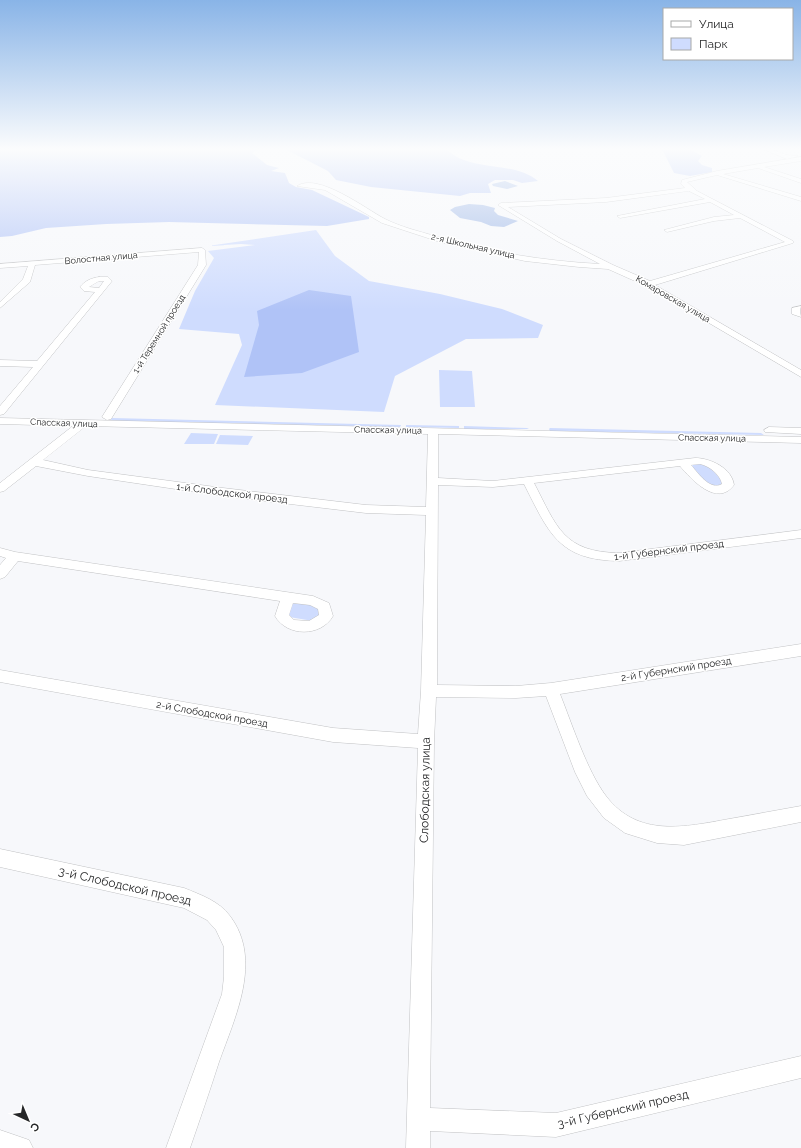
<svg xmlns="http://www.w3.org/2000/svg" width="801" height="1148" viewBox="0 0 801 1148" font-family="Raleway,sans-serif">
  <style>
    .green { fill: #cfdcfe }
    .forest { fill: #b0c3f7 }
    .water { fill: #9bb5e6 }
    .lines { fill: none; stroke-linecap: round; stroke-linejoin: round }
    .minor-casing { stroke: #c1c2c4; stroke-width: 1 }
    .minor { fill: #fff; fill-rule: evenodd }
    .labels { text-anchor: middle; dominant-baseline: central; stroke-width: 3; stroke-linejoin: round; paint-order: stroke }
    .far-street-label { font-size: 9px; fill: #262728; stroke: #fff }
    .street-label { font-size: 10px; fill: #262728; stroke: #fff }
    .near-street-label { font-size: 12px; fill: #262728; stroke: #fff }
  </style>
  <rect width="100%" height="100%" fill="#f7f8fb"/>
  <path class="green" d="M 316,230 L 335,256 L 369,281 L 440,294 L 502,309 L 543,325 L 538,338 L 466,339 L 395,376 L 384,412 L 215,405 L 242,345 L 239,334 L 179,329 L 195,291 L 214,258 L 208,251 L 255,245 L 241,244 L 208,246 Z
    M 439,370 L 472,371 L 475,407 L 440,407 Z
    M 112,418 L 401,425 L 400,427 L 110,421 Z
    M 406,425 L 459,426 L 459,428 L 406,427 Z
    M 464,426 L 527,428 L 529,429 L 464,429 Z
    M 550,428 L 761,433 L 764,435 L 550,431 L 549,429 Z
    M 191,433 L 218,434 L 214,444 L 184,444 Z
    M 220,435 L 253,436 L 248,445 L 216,444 Z
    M 693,463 L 708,465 L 724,483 L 717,487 L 706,483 L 692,467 Z
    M 298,602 L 315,604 L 323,615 L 313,621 L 289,617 L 288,608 L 292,604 Z"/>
  <path class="forest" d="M 0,149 L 258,149 L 252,153 L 267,165 L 279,168 L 271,171 L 285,173 L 289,183 L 296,187 L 312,190 L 369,217 L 369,219 L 327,226 L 169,222 L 106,224 L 46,228 L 12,236 L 0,237 Z
    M 285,149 L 446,149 C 471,173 513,160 538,181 L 522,183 L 513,180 L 495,180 L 488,184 L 491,193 L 470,193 L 460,196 L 371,187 L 336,180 L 328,171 Z
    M 662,149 L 687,149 L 693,151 L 702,156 L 698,161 L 702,165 L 712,168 L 712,172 L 690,176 L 674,173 Z
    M 309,290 L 351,296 L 359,352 L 302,373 L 244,377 L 259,325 L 257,311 Z"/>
  <path class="water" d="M 505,181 L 518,186 L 507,189 L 493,186 L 492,184 Z
    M 469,204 L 483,205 L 495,208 L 494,211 L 498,215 L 518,221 L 504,227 L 491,226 L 481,222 L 460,218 L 450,210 L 455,207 Z"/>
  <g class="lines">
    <g class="minor-casing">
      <path id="minor" d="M 763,149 L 770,149 L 787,155 L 798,156 L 787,159 Z
        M 801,157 L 801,161 L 764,167 L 801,179 L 801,183 L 758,168 L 723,174 L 801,197 L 801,201 L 717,175 L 687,182 L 697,191 L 793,241 L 793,243 L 655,285 L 801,370 L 801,377 L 646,286 L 608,269 L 579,267 L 525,261 L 443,243 L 382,223 L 325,190 L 297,186 C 318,172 366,209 385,219 C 401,227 418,231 435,236 C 488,252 544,261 600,264 L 557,241 L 498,205 L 501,203 L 606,198 L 685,188 L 681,184 L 682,180 L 717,171 ZM 689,191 L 705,199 L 617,216 L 620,218 L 710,202 L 734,215 L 714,217 L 664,230 L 667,232 L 714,221 L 740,218 L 785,242 L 650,281 L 613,265 L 561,239 L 508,207 L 606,202 Z
        M 202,248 L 205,250 L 206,265 L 111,419 L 107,420 L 102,417 L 198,265 L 199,252 L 35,265 L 30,282 L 0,308 L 0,302 L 23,279 L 28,266 L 0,268 L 0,264 Z
        M 99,277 L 108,277 L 112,281 L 4,414 L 0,415 L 0,406 L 33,367 L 0,366 L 0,360 L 37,361 L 95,292 L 84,291 L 80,287 C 85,281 91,278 99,277 ZM 99,281 L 104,281 L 99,288 L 89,287 Z
        M 801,306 L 800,311 L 801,317 L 792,314 L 792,308 Z
        M 0,418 L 801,437 L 801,443 L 438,434 L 438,478 L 493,481 L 695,458 C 710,458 732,468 734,485 C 717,508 691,479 680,466 L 534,483 C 557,527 563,552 619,553 L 801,530 L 801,538 L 619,561 C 558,560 549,533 524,484 L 493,487 L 438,485 L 437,685 L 516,686 L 551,683 L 801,644 L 801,656 L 560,694 C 572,724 587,771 606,796 C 638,838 685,827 729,819 C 753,815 777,810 801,806 L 801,822 L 684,845 L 657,843 L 625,833 L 604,818 L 587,796 L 575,772 L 546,696 L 516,698 L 436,697 L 434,742 L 430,1108 L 556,1113 L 801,1056 L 801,1078 L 556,1137 L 430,1131 L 430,1148 L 406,1148 L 418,748 L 333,742 L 0,682 L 0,670 L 333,728 L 418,734 L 421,691 L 426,515 L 366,513 L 223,496 L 88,476 L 36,466 L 4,491 L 0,492 L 0,483 L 73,426 L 0,424 ZM 86,426 L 428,434 L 426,507 L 366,505 L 223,488 L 88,470 L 43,460 ZM 700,464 C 709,466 720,474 722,484 C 710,491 698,473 691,465 Z
        M 769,427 L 801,428 L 801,434 L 765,432 L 764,430 Z
        M 0,548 L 15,552 L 313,596 L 329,603 L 333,616 C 321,637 287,637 275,616 L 280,601 L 18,561 L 5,577 L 0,579 L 0,565 L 6,558 L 0,556 ZM 293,603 L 310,605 L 318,609 L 319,615 L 309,621 L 294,620 L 289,615 Z
        M 0,849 L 184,888 C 201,895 219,901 230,916 C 263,960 235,1017 219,1062 C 210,1090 200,1119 190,1148 L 166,1148 L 222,994 L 224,977 L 224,947 L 216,930 L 207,920 L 184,908 L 0,867 Z
        M 0,1130 L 29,1140 L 33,1148 L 0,1148 Z"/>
    </g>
    <use href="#minor" class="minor"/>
  </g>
  <linearGradient id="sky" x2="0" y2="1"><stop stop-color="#89b4e7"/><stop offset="0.48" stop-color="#fbfcfd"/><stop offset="1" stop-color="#fbfcfd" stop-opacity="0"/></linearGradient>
  <rect width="801" height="310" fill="url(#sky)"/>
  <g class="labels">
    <g class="far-street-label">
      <text transform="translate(473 246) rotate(13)">2-я Школьная улица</text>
      <text transform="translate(101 258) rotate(-5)">Волостная улица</text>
      <text transform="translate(673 299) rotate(30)">Комаровская улица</text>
      <text transform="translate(159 334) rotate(-58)">1-й Теремной проезд</text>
      <text transform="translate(64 423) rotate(2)">Спасская улица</text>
      <text transform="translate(388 430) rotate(1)">Спасская улица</text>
      <text transform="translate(712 438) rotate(1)">Спасская улица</text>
    </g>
    <g class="street-label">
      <text transform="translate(232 493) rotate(7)">1-й Слободской проезд</text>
      <text transform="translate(669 550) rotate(-7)">1-й Губернский проезд</text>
      <text transform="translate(676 669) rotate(-9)">2-й Губернский проезд</text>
      <text transform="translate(212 714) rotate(10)">2-й Слободской проезд</text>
    </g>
    <g class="near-street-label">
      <text transform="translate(425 790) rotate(-89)">Слободская улица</text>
      <text transform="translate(125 886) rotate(13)">3-й Слободской проезд</text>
      <text transform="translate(623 1109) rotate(-13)">3-й Губернский проезд</text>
    </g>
  </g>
  <rect x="663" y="8" width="130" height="52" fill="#ffffff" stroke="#a8a9a9"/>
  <rect x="671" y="21" width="20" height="6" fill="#ffffff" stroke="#a8a9a9"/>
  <text x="699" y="28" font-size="12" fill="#262728">Улица</text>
  <rect x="671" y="38" width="20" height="12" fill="#cfdcfe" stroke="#a8a9a9"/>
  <text x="699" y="48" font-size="12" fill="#262728">Парк</text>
  <g transform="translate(28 1120) rotate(136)" stroke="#ffffff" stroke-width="3" paint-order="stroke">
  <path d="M0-3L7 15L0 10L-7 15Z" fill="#262728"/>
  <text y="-6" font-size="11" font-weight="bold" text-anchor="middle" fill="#262728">С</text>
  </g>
</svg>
